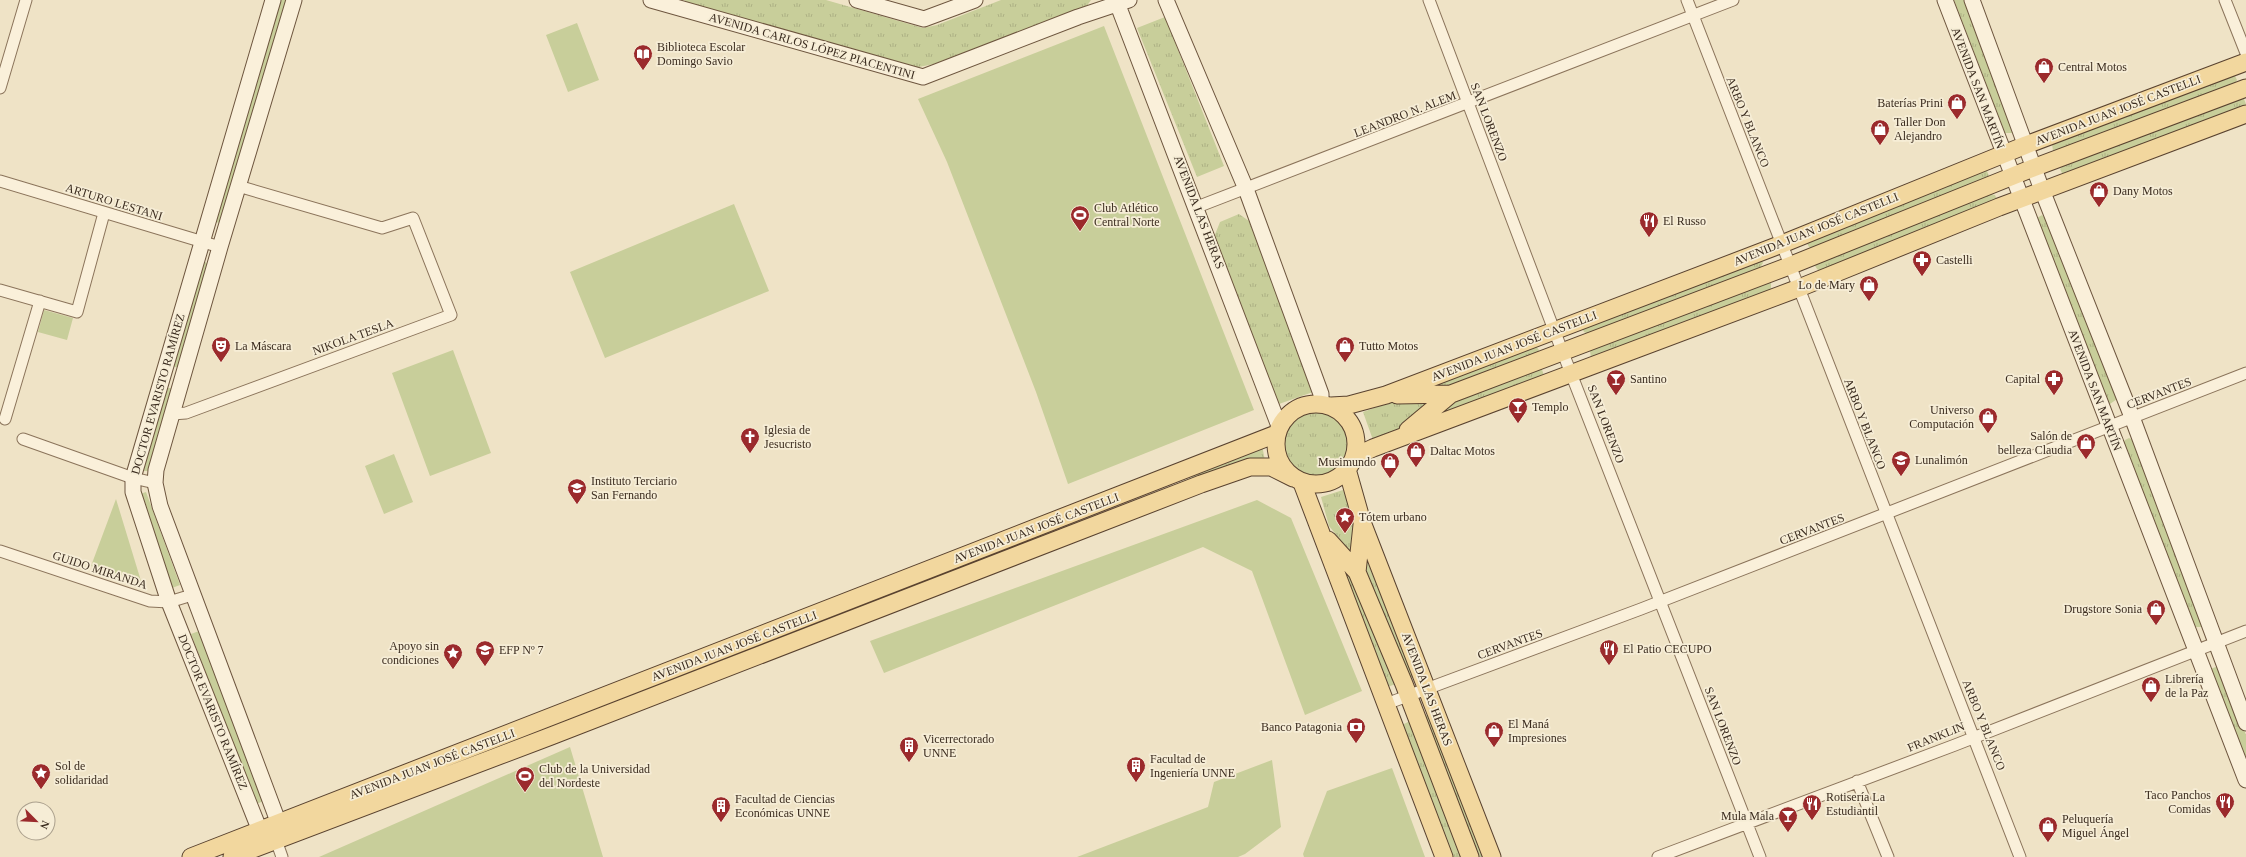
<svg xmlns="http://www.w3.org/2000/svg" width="2246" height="857" viewBox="0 0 2246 857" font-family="Georgia,serif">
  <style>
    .grass { fill: url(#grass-tufts) }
    .park { fill: #c8ce9a }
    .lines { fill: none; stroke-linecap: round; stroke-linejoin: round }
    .minor-casing { stroke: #8b745b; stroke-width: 13 }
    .secondary-casing { stroke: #6d553e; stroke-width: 17 }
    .primary-casing { stroke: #59422f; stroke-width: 19 }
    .minor { stroke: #faf0da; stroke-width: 11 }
    .secondary { stroke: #faf0da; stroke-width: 15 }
    .primary { stroke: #f2d79e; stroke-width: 17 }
    .labels { text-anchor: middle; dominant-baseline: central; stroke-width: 3.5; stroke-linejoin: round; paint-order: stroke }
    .street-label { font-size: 12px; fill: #3b2c1f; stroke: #f6edd6 }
    .poi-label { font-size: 12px; fill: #3b2c1f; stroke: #f6edd6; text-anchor: start }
  </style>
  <defs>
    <pattern id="grass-tufts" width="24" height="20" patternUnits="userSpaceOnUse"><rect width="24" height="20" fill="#c8ce9a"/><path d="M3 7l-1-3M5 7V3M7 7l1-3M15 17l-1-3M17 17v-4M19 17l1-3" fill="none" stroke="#adb184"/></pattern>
  </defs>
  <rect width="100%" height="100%" fill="#efe3c6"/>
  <path class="grass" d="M 684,0 L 826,0 L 923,28 L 937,25 L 1001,0 L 1091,0 L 1086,7 L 934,64 L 914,68 L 687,2 Z
    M 1954,0 L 1965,0 L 2015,129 L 2013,133 L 2005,133 Z
    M 1165,17 L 1224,166 L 1197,177 L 1137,28 Z
    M 2231,75 L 2235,76 L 2237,80 L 2234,85 L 2053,151 L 2052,144 Z
    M 2239,97 L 2244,99 L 2246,104 L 2243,108 L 2063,175 L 2060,169 L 2062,167 Z
    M 1983,169 L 1987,171 L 1989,176 L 1986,180 L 1812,248 L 1809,247 L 1806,241 Z
    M 1990,194 L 1995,195 L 1997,200 L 1821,272 L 1817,269 L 1814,264 Z
    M 1239,214 L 1249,221 L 1313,392 L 1279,404 L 1214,237 L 1220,222 Z
    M 2042,215 L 2045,218 L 2117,399 L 2110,404 L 2107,403 L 2037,218 Z
    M 1761,259 L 1763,263 L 1760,268 L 1588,334 L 1584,332 L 1582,328 Z
    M 1765,282 L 1771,283 L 1771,288 L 1769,292 L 1591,358 L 1590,351 L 1592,349 Z
    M 1534,344 L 1539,350 L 1538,354 L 1441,391 L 1412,390 Z
    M 1541,367 L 1545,378 L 1429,421 L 1452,399 Z
    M 1436,400 L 1403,429 L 1373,440 L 1363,412 L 1393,401 Z
    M1281 444a35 35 0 1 1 70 0a35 35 0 1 1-70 0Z
    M 2129,438 L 2133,440 L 2204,623 L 2202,627 L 2194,627 L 2122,445 L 2125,440 Z
    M 1262,445 L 1265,461 L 1175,485 Z
    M 1343,490 L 1356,522 L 1356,559 L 1329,526 L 1321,497 Z
    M 1367,561 L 1415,676 L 1406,680 L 1361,564 Z
    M 1346,567 L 1396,684 L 1387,687 L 1340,568 Z
    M 2219,666 L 2246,735 L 2246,761 L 2210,669 Z
    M 1428,715 L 1485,857 L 1476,857 L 1419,717 Z
    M 1410,721 L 1463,857 L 1453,857 L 1402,725 Z"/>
  <path class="park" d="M 279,0 L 286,0 L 222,223 L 214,222 Z
    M 577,23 L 599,80 L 568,92 L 546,35 Z
    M 1104,26 L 1254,410 L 1068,484 L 1036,392 L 947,162 L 918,99 Z
    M 734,204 L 769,291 L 605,358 L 570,272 Z
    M 204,261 L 210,266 L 179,368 L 172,366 Z
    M 44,310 L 73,318 L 67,340 L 38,332 Z
    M 453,350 L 491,453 L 430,476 L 392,373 Z
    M 167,388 L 174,388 L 150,471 L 143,471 Z
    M 394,454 L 413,502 L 384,514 L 365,466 Z
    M 146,492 L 180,585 L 172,588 L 140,494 Z
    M 116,499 L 141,581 L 91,566 Z
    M 1257,500 L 1291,518 L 1362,691 L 1305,715 L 1252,571 L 1203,547 L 884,673 L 870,641 Z
    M 199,631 L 264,801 L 256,804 L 191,634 Z
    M 570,747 L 603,857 L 319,857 Z
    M 1272,760 L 1281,827 L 1245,854 L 1238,857 L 1077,857 L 1208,807 L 1214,782 Z
    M 1392,768 L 1425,857 L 1304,857 L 1303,854 L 1327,791 Z"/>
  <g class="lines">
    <g class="minor-casing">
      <path id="minor" d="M 1429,0 L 1554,330 L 1760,857
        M 1687,0 L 2020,857
        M 2225,0 L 2246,53
        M 0,88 L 26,0
        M 0,181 L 220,247
        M 1197,207 L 1733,0
        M 0,290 L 77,312 L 104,213
        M 172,414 L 186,413 L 451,315 L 413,218 L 382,228 L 238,186
        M 5,419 L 40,301
        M 23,439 L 133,478 L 155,483
        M 0,551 L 150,601 L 169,602 L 192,595
        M 1386,704 L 1641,609 L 2246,373
        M 1857,781 L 1888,857
        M 276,840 L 282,857
        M 1658,857 L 1955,745 L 2246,631"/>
    </g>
    <g class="secondary-casing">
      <path id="secondary" d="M 651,0 L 923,77 L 1078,17 L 1129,0
        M 857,0 L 924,19 L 975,0
        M 1116,0 L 1279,426
        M 1166,0 L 1246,189 L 1321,394 L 1321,403
        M 1945,0 L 2246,780
        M 1972,0 L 2042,190 L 2132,417 L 2246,723
        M 279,824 L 160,506 L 155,483 L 156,470 L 220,247 L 294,0
        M 270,837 L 260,831 L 169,602 L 133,492 L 133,478 L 273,0"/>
    </g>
    <g class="primary-casing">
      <path id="primary" d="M 1397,395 L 1451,394 L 1789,266 L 2033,168 L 2246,88
        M1276 444a40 40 0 1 1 80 0a40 40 0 1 1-80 0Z
        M 1331,406 L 1349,405 L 1386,395 L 1782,244 L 2026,145 L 2246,62
        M 1408,430 L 1451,394
        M 1354,457 L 1373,448 L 1799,288 L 1999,207 L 2246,114
        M 1347,469 L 1362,522 L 1492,857
        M 1302,483 L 1444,857
        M 1328,540 L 1357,572 L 1404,684 L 1470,857
        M 1357,572 L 1362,525
        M 191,857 L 1276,434
        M 232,857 L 551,736 L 1201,484 L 1250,467 L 1271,467 L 1293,478"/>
    </g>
    <use href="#minor" class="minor"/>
    <use href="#secondary" class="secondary"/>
    <use href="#primary" class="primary"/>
  </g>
  <defs>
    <g id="library-pin" transform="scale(1)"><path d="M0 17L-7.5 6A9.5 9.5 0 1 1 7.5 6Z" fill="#9b2a2c" stroke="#f6edd6"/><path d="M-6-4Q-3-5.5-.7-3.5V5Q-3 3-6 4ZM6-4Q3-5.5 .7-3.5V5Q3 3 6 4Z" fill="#fff"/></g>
    <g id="shop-pin" transform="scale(1)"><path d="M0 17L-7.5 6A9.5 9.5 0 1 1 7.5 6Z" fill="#9b2a2c" stroke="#f6edd6"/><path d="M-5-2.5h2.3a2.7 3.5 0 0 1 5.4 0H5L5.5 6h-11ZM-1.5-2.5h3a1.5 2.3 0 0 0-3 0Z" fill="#fff"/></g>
    <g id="stadium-pin" transform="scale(1)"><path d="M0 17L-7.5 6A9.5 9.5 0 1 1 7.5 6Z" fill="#9b2a2c" stroke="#f6edd6"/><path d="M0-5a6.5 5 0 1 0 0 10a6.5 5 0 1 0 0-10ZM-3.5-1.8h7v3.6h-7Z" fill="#fff"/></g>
    <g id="restaurant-pin" transform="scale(1)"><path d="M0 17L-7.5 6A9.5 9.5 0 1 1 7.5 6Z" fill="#9b2a2c" stroke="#f6edd6"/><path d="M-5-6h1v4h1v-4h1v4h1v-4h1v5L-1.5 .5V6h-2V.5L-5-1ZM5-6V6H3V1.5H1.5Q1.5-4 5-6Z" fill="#fff"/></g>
    <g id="pharmacy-pin" transform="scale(1)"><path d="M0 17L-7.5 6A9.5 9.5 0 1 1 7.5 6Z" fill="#9b2a2c" stroke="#f6edd6"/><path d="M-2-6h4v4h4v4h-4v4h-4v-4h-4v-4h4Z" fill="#fff"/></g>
    <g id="theatre-pin" transform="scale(1)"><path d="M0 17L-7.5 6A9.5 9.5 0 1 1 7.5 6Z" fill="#9b2a2c" stroke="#f6edd6"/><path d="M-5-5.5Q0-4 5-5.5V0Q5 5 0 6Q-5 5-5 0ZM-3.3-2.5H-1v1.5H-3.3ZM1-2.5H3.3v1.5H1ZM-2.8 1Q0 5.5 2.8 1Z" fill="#fff"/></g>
    <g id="bar-pin" transform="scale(1)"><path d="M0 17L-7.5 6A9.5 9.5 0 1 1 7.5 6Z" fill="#9b2a2c" stroke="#f6edd6"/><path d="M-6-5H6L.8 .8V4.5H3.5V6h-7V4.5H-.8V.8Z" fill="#fff"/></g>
    <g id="church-pin" transform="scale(1)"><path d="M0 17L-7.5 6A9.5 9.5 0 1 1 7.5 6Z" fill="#9b2a2c" stroke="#f6edd6"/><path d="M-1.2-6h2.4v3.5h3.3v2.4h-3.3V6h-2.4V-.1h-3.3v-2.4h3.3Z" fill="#fff"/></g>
    <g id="school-pin" transform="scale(1)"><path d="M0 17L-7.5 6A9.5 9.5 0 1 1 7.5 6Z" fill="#9b2a2c" stroke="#f6edd6"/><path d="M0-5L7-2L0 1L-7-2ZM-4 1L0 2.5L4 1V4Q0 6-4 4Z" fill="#fff"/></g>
    <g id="university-pin" transform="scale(1)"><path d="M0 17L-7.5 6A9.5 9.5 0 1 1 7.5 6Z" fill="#9b2a2c" stroke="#f6edd6"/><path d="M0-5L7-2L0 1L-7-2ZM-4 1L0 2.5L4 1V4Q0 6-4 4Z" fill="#fff"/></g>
    <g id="sight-pin" transform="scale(1)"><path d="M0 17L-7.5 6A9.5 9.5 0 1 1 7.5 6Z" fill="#9b2a2c" stroke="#f6edd6"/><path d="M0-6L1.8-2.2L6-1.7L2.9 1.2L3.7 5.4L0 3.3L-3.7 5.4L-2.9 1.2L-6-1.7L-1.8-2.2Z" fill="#fff"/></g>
    <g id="bank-pin" transform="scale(1)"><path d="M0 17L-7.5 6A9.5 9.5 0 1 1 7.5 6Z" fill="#9b2a2c" stroke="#f6edd6"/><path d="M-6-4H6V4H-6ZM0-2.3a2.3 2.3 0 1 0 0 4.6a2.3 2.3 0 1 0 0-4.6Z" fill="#fff"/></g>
    <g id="building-pin" transform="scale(1)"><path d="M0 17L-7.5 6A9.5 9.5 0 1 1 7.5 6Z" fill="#9b2a2c" stroke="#f6edd6"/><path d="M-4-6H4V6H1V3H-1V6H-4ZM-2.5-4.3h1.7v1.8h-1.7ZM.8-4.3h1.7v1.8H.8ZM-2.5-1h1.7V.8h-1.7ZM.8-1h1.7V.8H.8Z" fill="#fff"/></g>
  </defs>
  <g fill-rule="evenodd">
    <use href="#library-pin" x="643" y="54"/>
    <use href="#shop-pin" x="2044" y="67"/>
    <use href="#shop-pin" x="1957" y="103"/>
    <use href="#shop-pin" x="1880" y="129"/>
    <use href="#shop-pin" x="2099" y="191"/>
    <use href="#stadium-pin" x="1080" y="215"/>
    <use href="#restaurant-pin" x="1649" y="221"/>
    <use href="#pharmacy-pin" x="1922" y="260"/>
    <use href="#shop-pin" x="1869" y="285"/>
    <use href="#theatre-pin" x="221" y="346"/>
    <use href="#shop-pin" x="1345" y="346"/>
    <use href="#bar-pin" x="1616" y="379"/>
    <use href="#pharmacy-pin" x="2054" y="379"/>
    <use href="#bar-pin" x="1518" y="407"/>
    <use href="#shop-pin" x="1988" y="417"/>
    <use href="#church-pin" x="750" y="437"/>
    <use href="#shop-pin" x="2086" y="443"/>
    <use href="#shop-pin" x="1416" y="451"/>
    <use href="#school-pin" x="1901" y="460"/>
    <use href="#shop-pin" x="1390" y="462"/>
    <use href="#university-pin" x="577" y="488"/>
    <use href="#sight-pin" x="1345" y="517"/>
    <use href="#shop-pin" x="2156" y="609"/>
    <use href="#restaurant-pin" x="1609" y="649"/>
    <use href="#school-pin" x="485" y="650"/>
    <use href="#sight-pin" x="453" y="653"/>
    <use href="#shop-pin" x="2151" y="686"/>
    <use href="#bank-pin" x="1356" y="727"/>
    <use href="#shop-pin" x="1494" y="731"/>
    <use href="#building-pin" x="909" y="746"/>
    <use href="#building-pin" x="1136" y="766"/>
    <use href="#sight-pin" x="41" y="773"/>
    <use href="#stadium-pin" x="525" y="776"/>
    <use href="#restaurant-pin" x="2225" y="802"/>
    <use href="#restaurant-pin" x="1812" y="804"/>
    <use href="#building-pin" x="721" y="806"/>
    <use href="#bar-pin" x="1788" y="816"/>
    <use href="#shop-pin" x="2048" y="826"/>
  </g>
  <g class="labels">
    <g class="street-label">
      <text transform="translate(812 46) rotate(16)">AVENIDA CARLOS LÓPEZ PIACENTINI</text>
      <text transform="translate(1978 88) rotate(69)">AVENIDA SAN MARTÍN</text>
      <text transform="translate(2118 110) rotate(-21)">AVENIDA JUAN JOSÉ CASTELLI</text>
      <text transform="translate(1405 114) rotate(-21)">LEANDRO N. ALEM</text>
      <text transform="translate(1489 122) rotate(69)">SAN LORENZO</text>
      <text transform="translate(1748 122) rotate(68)">ARBO Y BLANCO</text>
      <text transform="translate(114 202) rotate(17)">ARTURO LESTANI</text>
      <text transform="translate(1199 212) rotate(69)">AVENIDA LAS HERAS</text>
      <text transform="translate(1816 229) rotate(-22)">AVENIDA JUAN JOSÉ CASTELLI</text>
      <text transform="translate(353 337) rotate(-20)">NIKOLA TESLA</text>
      <text transform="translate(1514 346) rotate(-21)">AVENIDA JUAN JOSÉ CASTELLI</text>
      <text transform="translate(2095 390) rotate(69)">AVENIDA SAN MARTÍN</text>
      <text transform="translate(2159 393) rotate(-21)">CERVANTES</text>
      <text transform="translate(158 394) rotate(-74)">DOCTOR EVARISTO RAMÍREZ</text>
      <text transform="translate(1606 424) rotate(69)">SAN LORENZO</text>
      <text transform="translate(1865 424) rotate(69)">ARBO Y BLANCO</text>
      <text transform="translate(1036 528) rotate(-21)">AVENIDA JUAN JOSÉ CASTELLI</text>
      <text transform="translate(1812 529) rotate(-21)">CERVANTES</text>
      <text transform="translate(100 570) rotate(18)">GUIDO MIRANDA</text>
      <text transform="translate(1510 644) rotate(-20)">CERVANTES</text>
      <text transform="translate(734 646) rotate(-21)">AVENIDA JUAN JOSÉ CASTELLI</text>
      <text transform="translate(1427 689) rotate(69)">AVENIDA LAS HERAS</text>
      <text transform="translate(213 712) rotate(68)">DOCTOR EVARISTO RAMÍREZ</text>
      <text transform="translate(1984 725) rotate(68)">ARBO Y BLANCO</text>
      <text transform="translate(1723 726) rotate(69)">SAN LORENZO</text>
      <text transform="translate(1936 737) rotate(-22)">FRANKLIN</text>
      <text transform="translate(432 764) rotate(-21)">AVENIDA JUAN JOSÉ CASTELLI</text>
    </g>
    <g class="poi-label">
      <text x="657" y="47">Biblioteca Escolar<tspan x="657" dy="14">Domingo Savio</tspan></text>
      <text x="2058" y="67">Central Motos</text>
      <text x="1943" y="103" text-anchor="end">Baterías Prini</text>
      <text x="1894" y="122">Taller Don<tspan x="1894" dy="14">Alejandro</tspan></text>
      <text x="2113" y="191">Dany Motos</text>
      <text x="1094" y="208">Club Atlético<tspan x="1094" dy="14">Central Norte</tspan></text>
      <text x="1663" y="221">El Russo</text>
      <text x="1936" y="260">Castelli</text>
      <text x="1855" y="285" text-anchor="end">Lo de Mary</text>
      <text x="235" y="346">La Máscara</text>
      <text x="1359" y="346">Tutto Motos</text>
      <text x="1630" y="379">Santino</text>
      <text x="2040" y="379" text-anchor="end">Capital</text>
      <text x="1532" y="407">Templo</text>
      <text x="1974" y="410" text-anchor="end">Universo<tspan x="1974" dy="14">Computación</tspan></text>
      <text x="764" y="430">Iglesia de<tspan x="764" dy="14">Jesucristo</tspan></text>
      <text x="2072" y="436" text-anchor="end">Salón de<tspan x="2072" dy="14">belleza Claudia</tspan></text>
      <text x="1430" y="451">Daltac Motos</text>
      <text x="1915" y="460">Lunalimón</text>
      <text x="1376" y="462" text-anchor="end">Musimundo</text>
      <text x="591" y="481">Instituto Terciario<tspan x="591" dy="14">San Fernando</tspan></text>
      <text x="1359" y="517">Tótem urbano</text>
      <text x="2142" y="609" text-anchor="end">Drugstore Sonia</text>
      <text x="439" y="646" text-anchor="end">Apoyo sin<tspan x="439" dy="14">condiciones</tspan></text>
      <text x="1623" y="649">El Patio CECUPO</text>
      <text x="499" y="650">EFP Nº 7</text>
      <text x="2165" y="679">Librería<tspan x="2165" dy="14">de la Paz</tspan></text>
      <text x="1508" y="724">El Maná<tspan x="1508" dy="14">Impresiones</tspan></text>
      <text x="1342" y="727" text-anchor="end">Banco Patagonia</text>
      <text x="923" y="739">Vicerrectorado<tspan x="923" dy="14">UNNE</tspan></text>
      <text x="1150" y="759">Facultad de<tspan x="1150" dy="14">Ingeniería UNNE</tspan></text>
      <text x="55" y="766">Sol de<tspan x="55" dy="14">solidaridad</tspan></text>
      <text x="539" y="769">Club de la Universidad<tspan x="539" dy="14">del Nordeste</tspan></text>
      <text x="2211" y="795" text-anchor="end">Taco Panchos<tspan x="2211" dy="14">Comidas</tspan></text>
      <text x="1826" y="797">Rotisería La<tspan x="1826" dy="14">Estudiantil</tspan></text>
      <text x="735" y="799">Facultad de Ciencias<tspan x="735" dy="14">Económicas UNNE</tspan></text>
      <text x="1774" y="816" text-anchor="end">Mula Mala</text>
      <text x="2062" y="819">Peluquería<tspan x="2062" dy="14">Miguel Ángel</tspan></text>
    </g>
  </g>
  <g transform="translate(36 821) rotate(114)"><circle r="19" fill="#f6edd6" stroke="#aba08d"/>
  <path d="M0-3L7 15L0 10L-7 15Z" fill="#9b2a2c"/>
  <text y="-6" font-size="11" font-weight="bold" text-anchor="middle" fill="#3b2c1f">N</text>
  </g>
</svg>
